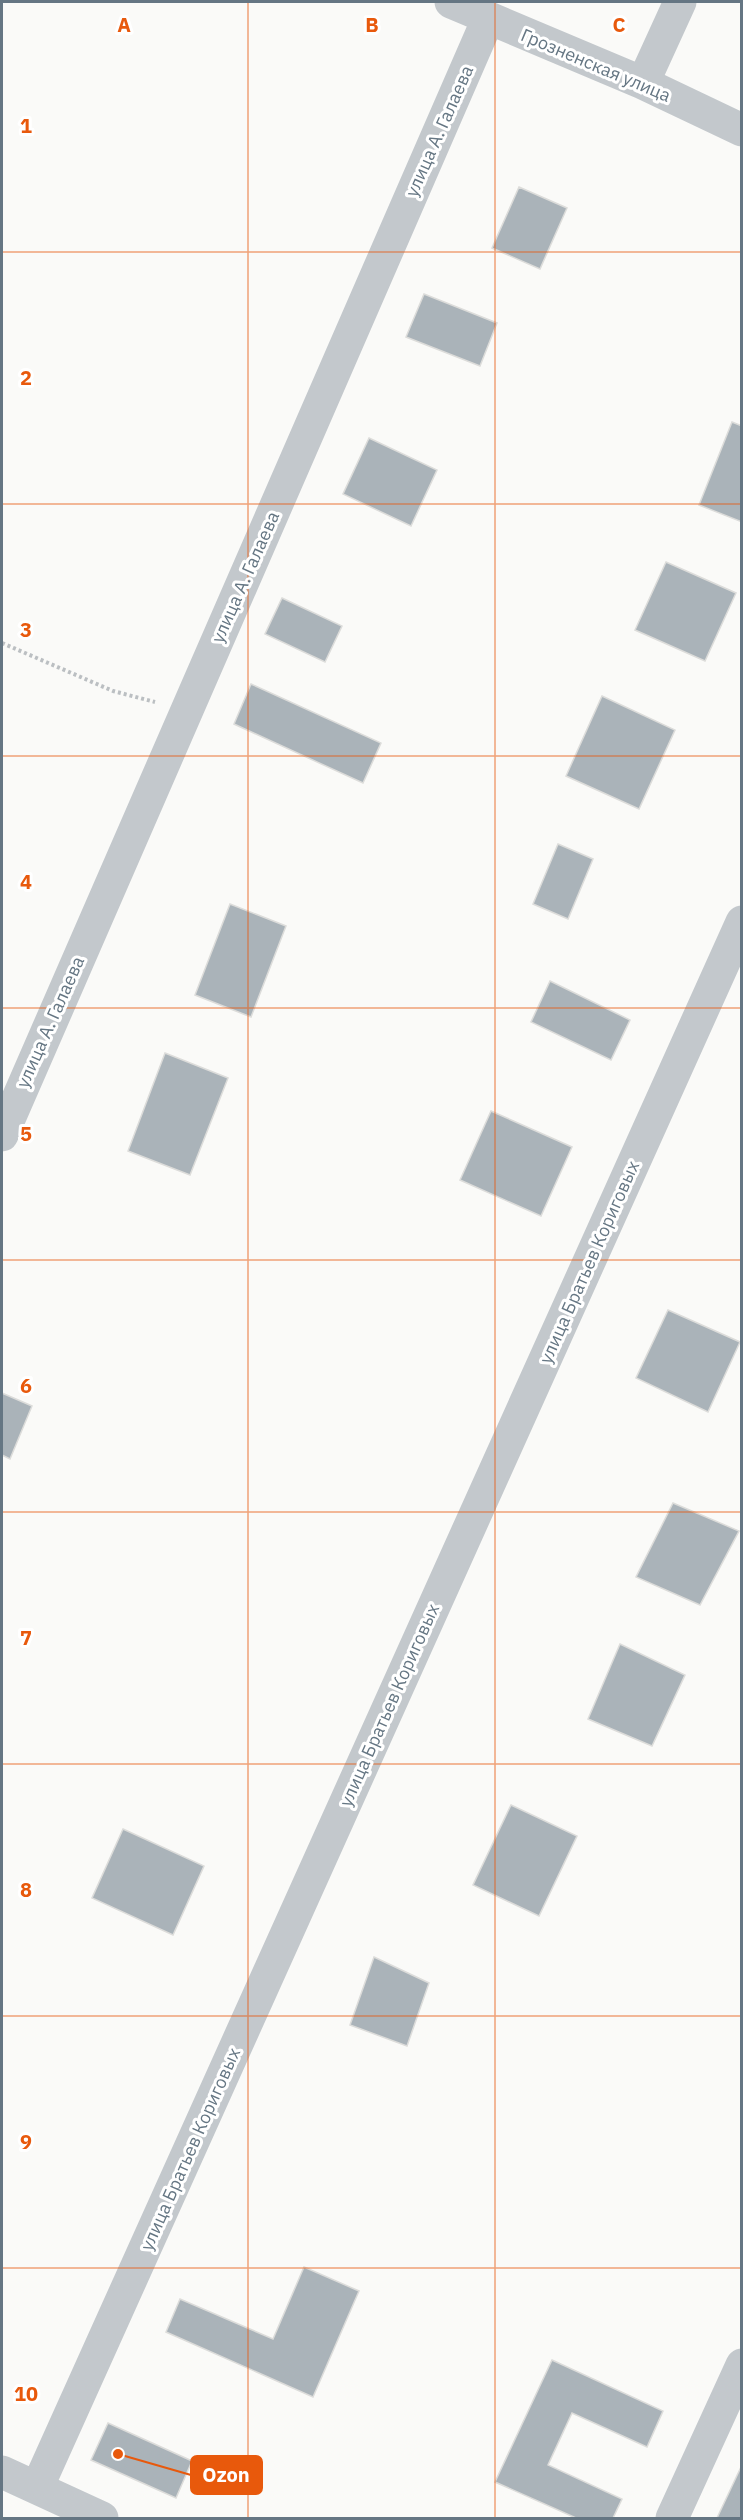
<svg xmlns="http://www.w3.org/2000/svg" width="743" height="2520" viewBox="0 0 743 2520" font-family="'IBM Plex Sans',sans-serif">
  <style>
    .building { fill: #aab3b9; stroke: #dcdcda; stroke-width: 1.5 }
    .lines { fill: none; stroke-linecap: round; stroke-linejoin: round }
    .path { stroke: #bbbfc2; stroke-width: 4; stroke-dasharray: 3 3; stroke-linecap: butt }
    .minor { stroke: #c3c8cc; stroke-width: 33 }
    .grid { fill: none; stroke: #e8590c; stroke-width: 1.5; stroke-opacity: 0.55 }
    .labels { text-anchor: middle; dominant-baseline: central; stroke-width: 6; stroke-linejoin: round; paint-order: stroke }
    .street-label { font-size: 18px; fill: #657683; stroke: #fff }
    .grid-label { font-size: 20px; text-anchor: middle; font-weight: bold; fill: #e8590c; stroke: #fff; stroke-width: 6; stroke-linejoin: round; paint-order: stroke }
    .leader { fill: none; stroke: #e8590c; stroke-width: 2 }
    .callout-dot { fill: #e8590c; stroke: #fff; stroke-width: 2 }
    .callout { fill: #e8590c; stroke: #e8590c; stroke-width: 2 }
    .callout-label { font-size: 20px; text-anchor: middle; font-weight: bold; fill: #fff }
  </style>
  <rect width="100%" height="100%" fill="#fafaf8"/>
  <path class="building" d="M 519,187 L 567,208 L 540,269 L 492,248 Z
    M 424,294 L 497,323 L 480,366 L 406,337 Z
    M 732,422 L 742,426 L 742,522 L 699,505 Z
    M 369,438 L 437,470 L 411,526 L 343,494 Z
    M 666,562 L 736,593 L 705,661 L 635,630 Z
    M 282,598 L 342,626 L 325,662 L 265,634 Z
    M 251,684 L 381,743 L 363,783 L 234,724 Z
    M 602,696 L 675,730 L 639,809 L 566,776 Z
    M 558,844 L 593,859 L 568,919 L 533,904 Z
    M 230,904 L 286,926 L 251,1017 L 195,995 Z
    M 550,981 L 630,1020 L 611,1060 L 531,1022 Z
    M 165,1053 L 228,1078 L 190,1175 L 128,1151 Z
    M 491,1111 L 572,1147 L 541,1216 L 460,1180 Z
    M 668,1310 L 740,1342 L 708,1412 L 636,1378 Z
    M 2,1393 L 32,1406 L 10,1459 L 2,1455 Z
    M 673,1503 L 739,1531 L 700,1605 L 636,1577 Z
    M 620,1644 L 685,1675 L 652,1746 L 588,1719 Z
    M 511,1805 L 577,1836 L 539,1916 L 473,1885 Z
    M 123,1829 L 204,1866 L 173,1935 L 92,1898 Z
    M 374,1957 L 429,1983 L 407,2046 L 350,2025 Z
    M 304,2267 L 359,2291 L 313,2397 L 166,2332 L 180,2299 L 273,2339 Z
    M 552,2360 L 663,2411 L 647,2447 L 572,2413 L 548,2465 L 622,2499 L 613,2518 L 576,2518 L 495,2482 Z
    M 108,2423 L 192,2461 L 176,2498 L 91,2460 Z
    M 741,2467 L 742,2518 L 717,2518 Z"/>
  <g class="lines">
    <path class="path" d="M 2,643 L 113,691 L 155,702"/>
    <path class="minor" d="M 451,2 L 643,83 L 742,130
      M 643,83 L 680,2
      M 2,1135 L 488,19
      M 2,2472 L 102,2518
      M 37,2488 L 742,922
      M 672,2518 L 742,2365"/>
  </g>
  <path class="grid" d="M 248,2 L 248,2518M 495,2 L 495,2518M 2,252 L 742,252M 2,504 L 742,504M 2,756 L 742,756M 2,1008 L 742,1008M 2,1260 L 742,1260M 2,1512 L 742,1512M 2,1764 L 742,1764M 2,2016 L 742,2016M 2,2268 L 742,2268"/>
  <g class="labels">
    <g class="street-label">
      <text transform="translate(596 65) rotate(23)">Грозненская улица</text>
      <text transform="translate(439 131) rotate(-66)">улица А. Галаева</text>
      <text transform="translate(245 577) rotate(-66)">улица А. Галаева</text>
      <text transform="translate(50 1022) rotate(-66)">улица А. Галаева</text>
      <text transform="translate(589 1262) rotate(-66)">улица Братьев Кориговых</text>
      <text transform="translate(389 1705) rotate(-66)">улица Братьев Кориговых</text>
      <text transform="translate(190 2149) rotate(-66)">улица Братьев Кориговых</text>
    </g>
  </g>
  <g class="grid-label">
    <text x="124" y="32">A</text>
    <text x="372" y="32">B</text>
    <text x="619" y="32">C</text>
    <text x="26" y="133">1</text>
    <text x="26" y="385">2</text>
    <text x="26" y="637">3</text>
    <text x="26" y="889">4</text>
    <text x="26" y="1141">5</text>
    <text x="26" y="1393">6</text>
    <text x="26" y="1645">7</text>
    <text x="26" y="1897">8</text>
    <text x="26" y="2149">9</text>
    <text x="26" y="2401">10</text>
  </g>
  <path class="leader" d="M118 2454L191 2475"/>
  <circle class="callout-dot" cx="118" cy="2454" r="6"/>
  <rect class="callout" x="191" y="2456" width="71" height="38" rx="6"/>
  <g class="callout-label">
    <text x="226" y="2482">Ozon</text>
  </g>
  <rect width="743" height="2520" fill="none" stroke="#657683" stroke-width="6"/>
</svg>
